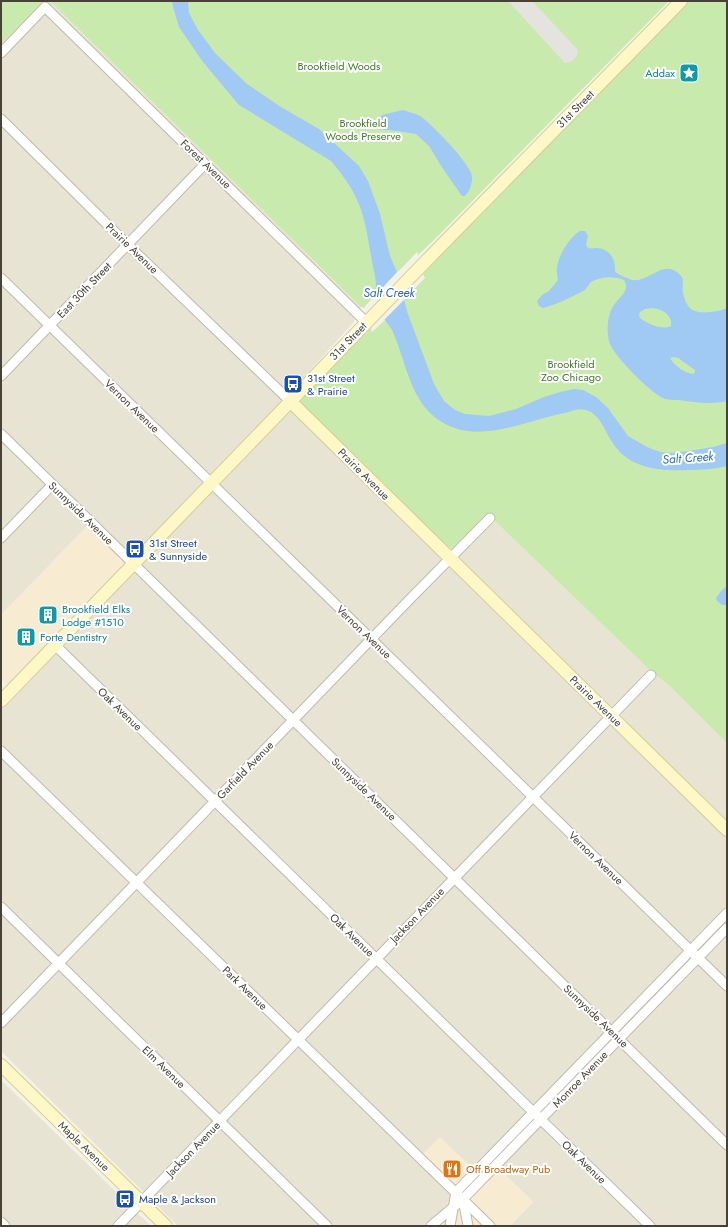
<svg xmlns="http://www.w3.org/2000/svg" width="728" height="1227" viewBox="0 0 728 1227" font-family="Jost,sans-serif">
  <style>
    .residential { fill: #e8e4d4 }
    .commercial { fill: #f7ebd1 }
    .green { fill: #c9eaad }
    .parking { fill: #e5e3df }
    .water { fill: #a0c9f4; fill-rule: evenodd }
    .pier { fill: #f4f1e6 }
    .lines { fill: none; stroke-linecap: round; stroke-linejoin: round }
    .street-casing { stroke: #c0baa9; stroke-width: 11 }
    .secondary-casing { stroke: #d6cb94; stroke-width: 14 }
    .street { stroke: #fff; stroke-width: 9 }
    .secondary { stroke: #fff7c6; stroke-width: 12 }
    .labels { text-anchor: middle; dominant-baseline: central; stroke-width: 4; stroke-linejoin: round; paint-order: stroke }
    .park-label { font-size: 11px; fill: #3e7c25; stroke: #fff }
    .culture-label { font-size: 11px; fill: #0d838f; stroke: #fff; text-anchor: start }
    .street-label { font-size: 11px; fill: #474235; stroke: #fff }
    .transit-label { font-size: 11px; fill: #164399; stroke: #fff; text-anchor: start }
    .food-label { font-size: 11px; fill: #c56008; stroke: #fff; text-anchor: start }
    .water-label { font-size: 12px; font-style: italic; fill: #296db8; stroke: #fff }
  </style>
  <rect width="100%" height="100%" fill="#f4f1e6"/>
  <path class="residential" d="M 42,1 L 50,1 L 361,307 L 353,323 L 293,389 L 133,560 L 92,521 L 1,615 L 1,44 Z
    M 305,397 L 487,503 L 727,738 L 727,1226 L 510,1226 L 533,1202 L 485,1155 L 472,1168 L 463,1199 L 436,1226 L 178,1226 L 1,1051 L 1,707 Z
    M 1,1080 L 151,1226 L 1,1226 Z"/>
  <path class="commercial" d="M 92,521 L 133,560 L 11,687 L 1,678 L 1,615 Z
    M 440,1137 L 472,1168 L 485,1154 L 533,1202 L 510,1226 L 436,1226 L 463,1199 L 420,1157 Z"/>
  <path class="green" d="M 1,1 L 43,1 L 1,44 Z
    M 50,1 L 669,1 L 435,239 L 418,255 L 417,252 L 365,306 L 365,308 L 361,307 Z
    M 689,1 L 727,1 L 727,743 L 671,687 L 648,668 L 488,514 L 453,548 L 447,546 L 301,403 L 300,400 L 371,328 L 372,332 L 385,320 L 408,314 L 404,299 L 425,278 L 423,274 L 534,158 Z"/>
  <path class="parking" d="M 508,1 L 532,1 L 578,50 L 577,56 L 571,62 L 565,63 Z"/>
  <path class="water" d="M 172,1 L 188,1 L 189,13 L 198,30 L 215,53 L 247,84 L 281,107 L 319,129 L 359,166 L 368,181 L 380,214 L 390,256 L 397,272 L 408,314 L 434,384 L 444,401 L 455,410 L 465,414 L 489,416 L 516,409 L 544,397 L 560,392 L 574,389 L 583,390 L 596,397 L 608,408 L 628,436 L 647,447 L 660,452 L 670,453 L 689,451 L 713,447 L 727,443 L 727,466 C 714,469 702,470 688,470 C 659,471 629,469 612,442 C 605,431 600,414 586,410 C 579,408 572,411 565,413 C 532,419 488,440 455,428 C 410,412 409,367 392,330 C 390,326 387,323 385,320 C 381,313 376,302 375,294 C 375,291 376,288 376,285 C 376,277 373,269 372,261 C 368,241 366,220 358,202 C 352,187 341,173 331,161 L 239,105 L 203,62 L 179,27 L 173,7 Z
    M 403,110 C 408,112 415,113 420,116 C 431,123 467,161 471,173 C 474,180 470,191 465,196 L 462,196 L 443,169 L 429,146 L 416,134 L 397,131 L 376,129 L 372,125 L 382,115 Z
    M 580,231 L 585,231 L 588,236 L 586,245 L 588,248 C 591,249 594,248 597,248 C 611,249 616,261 615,272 C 620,275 626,278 632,280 C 646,283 660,264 673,270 C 677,272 683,276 683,281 C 683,285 682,289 683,293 C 684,297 686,304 689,307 C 696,316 718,312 727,308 L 727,401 C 710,405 695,402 678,400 C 674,400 667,400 663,398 C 651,393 615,357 610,344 C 606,334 607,314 614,305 C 619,297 631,291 624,280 C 615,276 601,276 591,282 C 588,285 587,289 583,291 C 570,298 557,304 543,308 L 539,306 L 537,301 L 542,295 L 549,291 L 558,280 C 557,274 556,269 558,263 C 560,253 571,236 580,231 ZM 652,308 C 662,309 673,315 671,326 C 663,331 646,323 640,318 L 639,315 L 640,312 L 645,309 ZM 674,357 L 678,358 L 695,370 L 695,372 L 693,374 C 684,373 675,366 670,358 Z
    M 727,586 L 727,605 L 722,605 L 717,601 L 716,598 L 722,590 Z"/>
  <path class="pier" d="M 398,271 L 406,298 L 383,321 L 374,297 Z"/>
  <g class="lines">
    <g class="street-casing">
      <path id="street" d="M 1,53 L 45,7 L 366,322
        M 1,119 L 127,244 L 290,401
        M 1,278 L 727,986
        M 1,376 L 205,164
        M 1,434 L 727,1145
        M 1,538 L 52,485
        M 55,645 L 650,1226
        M 1,751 L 490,1226
        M 1,907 L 327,1226
        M 1,1023 L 410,599 L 490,518
        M 463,1199 L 468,1226
        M 1,1222 L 5,1226
        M 118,1226 L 651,675
        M 431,1226 L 463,1199 L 727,928
        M 450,1226 L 456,1192 L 727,913"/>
    </g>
    <g class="secondary-casing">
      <path id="secondary" d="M 290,401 L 727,830
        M 1,701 L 426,261 L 681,1
        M 1,1065 L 166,1226"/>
    </g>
    <use href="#street" class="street"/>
    <use href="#secondary" class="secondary"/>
  </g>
  <defs>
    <g id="sight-square" transform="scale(1)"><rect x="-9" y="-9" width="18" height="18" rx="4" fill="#0f9aa8" stroke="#fff"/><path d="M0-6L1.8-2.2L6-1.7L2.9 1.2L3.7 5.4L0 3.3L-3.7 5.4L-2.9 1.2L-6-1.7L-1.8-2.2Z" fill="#fff"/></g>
    <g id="bus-square" transform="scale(1)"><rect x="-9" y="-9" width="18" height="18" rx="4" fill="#1a4fb4" stroke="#fff"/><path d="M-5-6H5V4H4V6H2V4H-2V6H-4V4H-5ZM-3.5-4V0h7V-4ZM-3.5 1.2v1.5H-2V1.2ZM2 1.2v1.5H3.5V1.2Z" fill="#fff"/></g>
    <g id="building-square" transform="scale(1)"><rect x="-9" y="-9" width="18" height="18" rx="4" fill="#0f9aa8" stroke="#fff"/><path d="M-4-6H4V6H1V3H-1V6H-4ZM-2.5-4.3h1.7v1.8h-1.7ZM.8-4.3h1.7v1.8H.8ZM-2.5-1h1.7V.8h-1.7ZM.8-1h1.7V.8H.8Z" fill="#fff"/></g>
    <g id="restaurant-square" transform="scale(1)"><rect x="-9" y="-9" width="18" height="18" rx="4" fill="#e8710a" stroke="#fff"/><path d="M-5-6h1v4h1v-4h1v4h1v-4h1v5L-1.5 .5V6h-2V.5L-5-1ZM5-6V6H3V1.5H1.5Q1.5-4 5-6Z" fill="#fff"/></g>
  </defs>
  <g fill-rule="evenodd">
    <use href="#sight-square" x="689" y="73"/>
    <use href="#bus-square" x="293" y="384"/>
    <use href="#bus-square" x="135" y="549"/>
    <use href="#building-square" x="48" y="615"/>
    <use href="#building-square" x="26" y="637"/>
    <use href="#restaurant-square" x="452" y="1169"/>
    <use href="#bus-square" x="125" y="1199"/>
  </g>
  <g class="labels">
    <g class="park-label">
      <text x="339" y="66">Brookfield Woods</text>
      <text x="363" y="123">Brookfield<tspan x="363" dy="13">Woods Preserve</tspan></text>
      <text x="571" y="364">Brookfield<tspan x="571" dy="13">Zoo Chicago</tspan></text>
    </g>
    <g class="culture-label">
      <text x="675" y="73" text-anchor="end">Addax</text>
      <text x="62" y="609">Brookfield Elks<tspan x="62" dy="13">Lodge #1510</tspan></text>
      <text x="40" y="637">Forte Dentistry</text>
    </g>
    <g class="street-label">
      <text transform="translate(575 109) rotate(-45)">31st Street</text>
      <text transform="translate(206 164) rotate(44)">Forest Avenue</text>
      <text transform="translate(132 248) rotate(44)">Prairie Avenue</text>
      <text transform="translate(84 290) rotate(-46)">East 30th Street</text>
      <text transform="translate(348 341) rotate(-46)">31st Street</text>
      <text transform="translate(132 406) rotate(44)">Vernon Avenue</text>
      <text transform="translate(364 474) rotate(45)">Prairie Avenue</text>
      <text transform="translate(81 513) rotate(44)">Sunnyside Avenue</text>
      <text transform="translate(364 632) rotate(44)">Vernon Avenue</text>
      <text transform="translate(596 701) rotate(44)">Prairie Avenue</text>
      <text transform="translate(120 709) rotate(44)">Oak Avenue</text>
      <text transform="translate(245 770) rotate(-46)">Garfield Avenue</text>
      <text transform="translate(364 789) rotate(44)">Sunnyside Avenue</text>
      <text transform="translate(596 858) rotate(44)">Vernon Avenue</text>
      <text transform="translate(417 915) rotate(-46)">Jackson Avenue</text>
      <text transform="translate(352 935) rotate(44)">Oak Avenue</text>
      <text transform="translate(245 988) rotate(44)">Park Avenue</text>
      <text transform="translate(596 1016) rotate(44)">Sunnyside Avenue</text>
      <text transform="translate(164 1067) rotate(44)">Elm Avenue</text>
      <text transform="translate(580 1079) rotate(-46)">Monroe Avenue</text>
      <text transform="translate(84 1146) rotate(44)">Maple Avenue</text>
      <text transform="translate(193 1149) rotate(-46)">Jackson Avenue</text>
      <text transform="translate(584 1162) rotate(44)">Oak Avenue</text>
    </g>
    <g class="transit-label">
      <text x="307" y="378">31st Street<tspan x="307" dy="13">&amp; Prairie</tspan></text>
      <text x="149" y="543">31st Street<tspan x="149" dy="13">&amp; Sunnyside</tspan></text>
      <text x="139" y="1199">Maple &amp; Jackson</text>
    </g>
    <g class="food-label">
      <text x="466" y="1169">Off Broadway Pub</text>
    </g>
    <g class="water-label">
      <text x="389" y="293">Salt Creek</text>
      <text transform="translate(688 458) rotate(-4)">Salt Creek</text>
    </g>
  </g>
  <rect width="728" height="1227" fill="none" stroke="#474235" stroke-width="4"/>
</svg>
